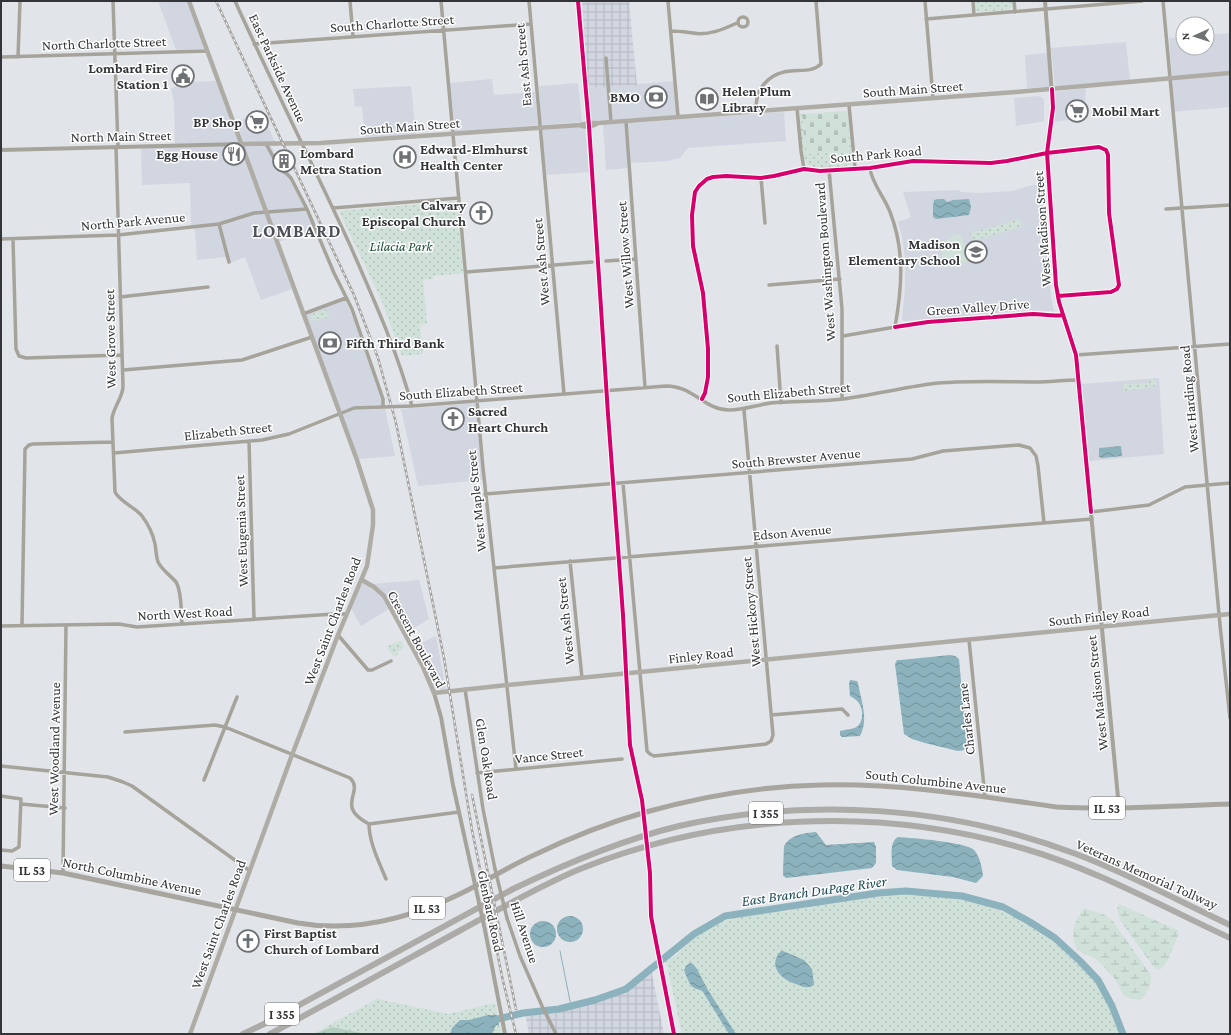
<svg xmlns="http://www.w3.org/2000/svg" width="1231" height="1035" viewBox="0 0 1231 1035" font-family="'Crimson Pro',serif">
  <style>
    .built { fill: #d1d6e1 }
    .industrial { fill: url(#industrial-grid) }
    .grass { fill: url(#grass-dots) }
    .forest { fill: url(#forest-firs) }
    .wetland { fill: url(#wetland-marsh) }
    .cemetery { fill: url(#cemetery-stones) }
    .garden { fill: #cfe1d8 }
    .water { fill: url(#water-waves) }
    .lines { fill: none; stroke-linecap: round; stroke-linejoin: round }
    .stream { stroke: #8bb2bd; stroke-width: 1 }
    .river { stroke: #8bb2bd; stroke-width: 7 }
    .minor { stroke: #a6a39b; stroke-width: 3.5 }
    .tertiary { stroke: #a6a39b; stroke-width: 4 }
    .secondary { stroke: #aeaca5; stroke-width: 4.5 }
    .primary { stroke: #a8a59f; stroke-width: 5 }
    .motorway { stroke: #adaba7; stroke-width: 6 }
    .rail-casing { stroke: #a5a3a1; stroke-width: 2.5 }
    .rail { stroke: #fff; stroke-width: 1; stroke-dasharray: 3; stroke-linecap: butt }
    .minor-bridge { stroke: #a6a39b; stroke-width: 3.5 }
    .tertiary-bridge { stroke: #a6a39b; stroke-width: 4 }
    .cycleway-casing { stroke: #fff; stroke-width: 6 }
    .cycleway { stroke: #d6006c; stroke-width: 4 }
    .labels { text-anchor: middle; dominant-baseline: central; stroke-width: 3; stroke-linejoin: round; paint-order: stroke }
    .shield { fill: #fff; stroke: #707173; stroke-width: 1 }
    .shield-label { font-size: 13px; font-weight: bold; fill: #323437 }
    .street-label { font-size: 14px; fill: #323437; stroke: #fff }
    .poi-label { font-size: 14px; font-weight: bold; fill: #323437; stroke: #fff; text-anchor: start }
    .park-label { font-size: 14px; font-style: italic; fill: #184e33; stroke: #fff }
    .water-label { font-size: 15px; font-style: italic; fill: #1c4c58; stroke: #fff }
    .district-label { font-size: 18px; font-weight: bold; letter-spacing: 1px; fill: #4c5057; stroke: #fff }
  </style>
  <defs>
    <pattern id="industrial-grid" width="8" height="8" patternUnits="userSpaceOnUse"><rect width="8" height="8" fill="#d1d6e1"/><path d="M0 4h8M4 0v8" fill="none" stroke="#b4b8c2"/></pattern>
    <pattern id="grass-dots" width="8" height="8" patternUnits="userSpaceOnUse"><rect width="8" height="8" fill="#cfe1d8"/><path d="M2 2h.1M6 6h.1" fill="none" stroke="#b2c2ba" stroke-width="1.8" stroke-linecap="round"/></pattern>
    <pattern id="forest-firs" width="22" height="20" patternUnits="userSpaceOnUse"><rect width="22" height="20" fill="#b4cfc2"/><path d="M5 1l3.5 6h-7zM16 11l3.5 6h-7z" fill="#9bb2a7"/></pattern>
    <pattern id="wetland-marsh" width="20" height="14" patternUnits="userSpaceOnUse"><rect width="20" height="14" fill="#cfe1d8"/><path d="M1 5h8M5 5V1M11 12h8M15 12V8" fill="none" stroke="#b2c2ba"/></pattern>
    <pattern id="cemetery-stones" width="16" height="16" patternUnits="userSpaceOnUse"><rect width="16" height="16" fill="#cfe1d8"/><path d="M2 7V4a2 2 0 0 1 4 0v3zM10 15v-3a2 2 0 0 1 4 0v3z" fill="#b2c2ba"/></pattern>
    <pattern id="water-waves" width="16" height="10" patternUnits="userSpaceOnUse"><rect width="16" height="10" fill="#8bb2bd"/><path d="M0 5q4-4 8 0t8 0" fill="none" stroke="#72929a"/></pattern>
  </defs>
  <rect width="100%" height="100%" fill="#e1e4e8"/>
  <path class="built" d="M 158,1 L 187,1 L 204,49 L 176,50 Z
    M 1230,33 L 1230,71 L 1172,77 L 1169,38 L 1183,37 L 1183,48 L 1207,48 L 1207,35 Z
    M 1126,42 L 1130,80 L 1055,87 L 1051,48 Z
    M 1048,53 L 1051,87 L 1027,88 L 1025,55 Z
    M 1230,75 L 1230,107 L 1172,112 L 1169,80 Z
    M 492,79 L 494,95 L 535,92 L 538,125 L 455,132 L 450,83 Z
    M 216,81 L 292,289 L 261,300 L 245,257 L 228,264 L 226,257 L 197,260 L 195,229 L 191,226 L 190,183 L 142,185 L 141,145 L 175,144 L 174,102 L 171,88 L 193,82 Z
    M 676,81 L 680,115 L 591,121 L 588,88 Z
    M 578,83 L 582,122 L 541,125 L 539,86 Z
    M 411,86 L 416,135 L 365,137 L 362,107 L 355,106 L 353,89 Z
    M 1086,88 L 1084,118 L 1053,122 L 1054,92 Z
    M 1038,96 L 1044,99 L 1044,121 L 1016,126 L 1014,98 Z
    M 261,111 L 275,142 L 243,142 L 235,123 Z
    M 784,112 L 786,141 L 688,148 L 680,158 L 668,161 L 631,163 L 628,123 Z
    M 625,123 L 628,168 L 606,170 L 603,124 Z
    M 585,126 L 589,172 L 546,175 L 542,130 Z
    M 243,145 L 271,145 L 281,168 L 290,173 L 317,228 L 278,242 Z
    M 1043,184 L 1051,297 L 1054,311 L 1029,310 L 905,321 L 902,320 L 905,287 L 905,260 L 902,236 L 898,222 L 911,217 L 903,192 L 960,190 L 960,192 L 978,193 L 1012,191 L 1033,185 Z
    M 344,297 L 357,326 L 382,399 L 382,405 L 353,407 L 341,411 L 304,312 Z
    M 1159,378 L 1164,454 L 1089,461 L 1082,384 Z
    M 475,403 L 483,480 L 418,486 L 401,409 Z
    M 385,409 L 395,456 L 359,459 L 342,414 L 354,410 Z
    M 419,580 L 429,619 L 406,633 L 384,595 L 373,584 Z
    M 363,582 L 383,597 L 389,609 L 361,626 L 351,608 Z
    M 436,636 L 446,690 L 435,692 L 413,647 Z"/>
  <path class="industrial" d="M 582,1 L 629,1 L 637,85 L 588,88 Z
    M 651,969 L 664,1034 L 529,1034 L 525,1013 L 559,1009 L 595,1000 L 626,989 Z"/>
  <path class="grass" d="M 975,1 L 1012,1 L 1013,7 L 1008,10 L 978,12 L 975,10 Z
    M 846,111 L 848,111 L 852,164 C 842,169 818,169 808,165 C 800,156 801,127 800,114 L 802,114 L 806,154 L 849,151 Z
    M 457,201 L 463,273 L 433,276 L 433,279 L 423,280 L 427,324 L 420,325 L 423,354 L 402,356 L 381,299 L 339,211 Z
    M 1020,219 L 1022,227 L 972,241 L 970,233 Z
    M 326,309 L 329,317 L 312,322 L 310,315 Z
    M 1149,380 L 1156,380 L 1156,386 L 1149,387 L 1149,388 L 1124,391 L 1123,384 L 1149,383 Z
    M 398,641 L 401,641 L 404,648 L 397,652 L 398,655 L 393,656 L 388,648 L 388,646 Z
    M 908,894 C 954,893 1003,907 1042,932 C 1053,940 1062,949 1072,958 C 1079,964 1086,970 1092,977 C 1104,993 1113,1015 1121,1034 L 682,1034 L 666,961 L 676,955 L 695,937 L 718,923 L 729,919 L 778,911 L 787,912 L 800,906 L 870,897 Z
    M 377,999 L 448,1014 L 495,1003 L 502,1034 L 313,1034 Z"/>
  <path class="forest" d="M 332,1027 L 366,1034 L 315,1034 Z"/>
  <path class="wetland" d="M 1119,904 L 1177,930 L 1179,933 L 1167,962 L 1160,970 L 1155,968 L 1150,962 L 1120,920 L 1117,909 Z
    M 1084,908 L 1105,915 L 1112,920 L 1151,975 C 1151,985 1148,994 1140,1000 C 1119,998 1124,992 1114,978 C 1109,972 1103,966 1097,960 C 1090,954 1079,955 1075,945 C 1070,931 1076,919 1084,908 Z"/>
  <path class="cemetery" d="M 846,111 L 849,151 L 806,154 L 802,114 Z"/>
  <path class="garden" d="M 961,234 L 969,257 L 966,262 L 945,268 C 938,252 942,237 961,234 Z"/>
  <path class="water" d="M 938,199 L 944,199 L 947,202 L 953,200 L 969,199 L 971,207 L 969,215 L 936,219 L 933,217 L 933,206 L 934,200 Z
    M 1121,446 L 1122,456 L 1102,458 L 1099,457 L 1099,448 Z
    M 950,655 L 955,656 L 959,659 L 967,747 L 965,750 L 958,751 L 925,743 L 912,739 L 904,734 L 895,664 L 897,660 L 901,660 Z
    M 850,680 L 857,681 L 858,683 C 861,701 869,719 860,736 L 842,737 L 840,735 L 840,731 C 846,729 853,730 858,726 C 864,720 863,707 858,702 C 856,699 853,698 850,696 L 849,684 Z
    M 816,832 L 826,845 L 874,842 L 876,847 L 876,863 L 872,868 L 786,878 L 783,875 L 783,872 L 784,846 C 790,835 804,833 816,832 Z
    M 898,837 C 911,838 967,842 974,850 C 980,857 982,867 983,876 L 976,883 L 953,877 L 897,870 L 892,866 C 892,857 889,842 898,837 Z
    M557 929a13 13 0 1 1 26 0a13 13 0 1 1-26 0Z
    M530 934a13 13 0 1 1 26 0a13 13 0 1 1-26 0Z
    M 781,951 L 783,951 L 804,960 L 812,969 L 814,985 C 806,990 800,985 793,983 C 779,978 768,964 781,951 Z
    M 690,963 L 693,964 L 697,969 L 708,990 L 736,1034 L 729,1034 L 703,992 C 700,989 698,990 694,988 C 689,985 686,975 684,970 L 686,966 Z
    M 488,1015 L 497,1015 L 499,1025 L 496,1025 L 492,1034 L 450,1034 L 452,1028 L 460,1020 L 469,1020 Z"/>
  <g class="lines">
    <path class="stream" d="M 560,951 L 571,1006"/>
    <path class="river" d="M 481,1034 L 481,1031 L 487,1025 L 498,1019 L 523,1013 L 559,1009 L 595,1000 L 626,989 L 694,934 L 725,916 L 878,893 L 906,891 L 962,896 L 1003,907 L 1030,922 L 1055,938 L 1080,961 L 1098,980 L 1112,1006 L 1123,1034"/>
    <path class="minor" d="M 113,1 L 118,147
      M 235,1 C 272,83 312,163 350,245 C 373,298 397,350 412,406
      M 350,1 L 353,36
      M 441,1 L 483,468 L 516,769
      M 529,1 L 564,394
      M 668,1 L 678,117
      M 925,1 L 933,98
      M 973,1 L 974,15
      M 1014,1 L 1015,12
      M 1163,1 L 1220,625 L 1230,718
      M738 22a5 5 0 1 1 10 0a5 5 0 1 1-10 0Z
      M 926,19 L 1142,1
      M 671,31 C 679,31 685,32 693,33 C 708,36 724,29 737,23
      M 254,44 L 531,24
      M 1,57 L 207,51
      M 18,57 L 20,1
      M 606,58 L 611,122
      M 849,105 L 855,168
      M 797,108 L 801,151 L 804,169
      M 756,112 C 756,100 757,91 766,82 C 784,63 808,77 821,64 L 816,1
      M 626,121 L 645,387
      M 266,144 L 280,169 L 287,174 L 291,178 L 307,209 L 334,273 L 352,309 L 383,399 L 383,407
      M 116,147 L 123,386 C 123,398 113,407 112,419 L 115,492 C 120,502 135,507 142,516 C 148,524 153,534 155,544 C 156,549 156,556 158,562 C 162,570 170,575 176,582 C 182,591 181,613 182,624
      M 829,170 L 842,309 L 842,399
      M 761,178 L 765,223
      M 333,208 L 459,198
      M 1166,209 L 1230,205
      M 219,224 L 229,262
      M 1,239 L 118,235 L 219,224 L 254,213 L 307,209
      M 13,239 L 16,349 L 19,356 L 26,358 L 122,355
      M 606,261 L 636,259
      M 466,272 L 592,262
      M 769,285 L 840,279
      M 120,297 L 208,287
      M 303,314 L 346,298
      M 895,327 L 928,322 L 1033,314 C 1043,314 1053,317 1063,315
      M 843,336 L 895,327 C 902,288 905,250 890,212 C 885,198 871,182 870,168
      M 777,346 L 781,403
      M 1076,355 L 1230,344
      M 123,370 L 242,360 L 312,337
      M 702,399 L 705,393 L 708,377 L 708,349 L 703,293 L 693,246 L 692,215 L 695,192 L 699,186 L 707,179 L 713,177 L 726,176 L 761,178 L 774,176 L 804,169 L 820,171 L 870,168 L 913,161 L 991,163 L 1007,161 L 1047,153 L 1099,147 L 1106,150 L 1108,155 L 1109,213 L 1119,285 L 1117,289 L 1111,292 L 1058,296
      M 249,441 L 254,619
      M 114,453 L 262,440 L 289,434 L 354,408 L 412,406 L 666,386 C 694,386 704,410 729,410 C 744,410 756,405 771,403 C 795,401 819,402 843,399 C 872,395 901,388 930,384 C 966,380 1000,382 1036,382 C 1050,382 1064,380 1078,380
      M 623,483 L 647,751 L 650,754 L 654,756 L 766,744 L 771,741 L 773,735 L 744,410
      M 485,494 L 912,459 L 943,451 L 1019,445 L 1030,448 L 1036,456 L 1038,466 L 1044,523
      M 1091,512 L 1149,505 L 1185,487 L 1230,483
      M 570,561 L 582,678
      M 494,568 L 1092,519
      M 22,625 L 25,449 L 29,445 L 33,444 L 113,442
      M 1,626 L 119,624 L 137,627 L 334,614 L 346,614
      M 338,635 L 368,670 L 372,670 L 391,661
      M 969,640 L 985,797
      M 465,689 L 483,809 L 495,869
      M 771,715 L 842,709 L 848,715
      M 125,732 L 215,725 L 225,727 L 350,778 C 365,792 334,806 369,824 L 459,812
      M 1,766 L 108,777 L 123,782 L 132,786 L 250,871
      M 477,773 L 622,759
      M 204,780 L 237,697
      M 1,796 L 21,799 L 19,847 L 12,851 L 1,850
      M 21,804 L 65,808
      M 369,824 C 369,842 379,862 386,879
      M 63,873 L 66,625
      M 507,918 L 520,956 L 542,1006 L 556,1034"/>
    <path class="tertiary" d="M 1045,1 L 1053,108 L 1047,153 L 1056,285 L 1059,302 L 1076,355 L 1119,808
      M 1,150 L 242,144
      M 434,693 L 441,717 L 453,785 L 474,880
      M 485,930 L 505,1034"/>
    <path class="secondary" d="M 189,1 L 357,460 L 373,510 L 373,525 L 367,566 L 338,635 L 292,755 L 190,1034
      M 582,126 L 589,127 L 597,124
      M 242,144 L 320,143 L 580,125 L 589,123 L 598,123 L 1016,92 L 1230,73
      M 362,580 L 374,587 L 384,596 L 423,667 L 434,693 L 507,685 L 1230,614"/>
    <path class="primary" d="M 1,866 L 63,873 L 298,923 C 355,933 411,918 462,893 C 486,881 508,867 532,856 C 569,838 607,823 646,812 C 703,796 762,786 821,785 C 901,783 979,796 1057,807 C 1115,810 1172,806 1230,804"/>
    <path class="motorway" d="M 243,1034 L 266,1023 L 513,889 C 567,863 621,840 679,826 C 810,797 950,806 1076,854 C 1129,874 1179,901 1230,925
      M 270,1034 C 334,1000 397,965 461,930 C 500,909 539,886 580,869 C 719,813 878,806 1022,848 C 1095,869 1161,906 1230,938"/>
    <g class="rail-casing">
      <path id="rail" d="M 216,1 L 354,295 L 378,358 L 396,423 L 444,658 L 472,830 L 503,981 L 516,1034
        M 472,795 L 516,1009"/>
    </g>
    <use href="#rail" class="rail"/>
    <path class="minor-bridge" d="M 495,869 L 507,918"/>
    <path class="tertiary-bridge" d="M 474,880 L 485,930"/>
    <g class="cycleway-casing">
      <path id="cycleway" d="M 578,1 L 589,126 L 608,414 L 623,615 L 630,745 L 642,800 L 650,873 L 651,916 L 674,1034
        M 1052,89 L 1053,108 L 1047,153 L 1056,285 L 1059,302 L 1076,355 L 1091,512
        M 895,327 L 928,322 L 1033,314 C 1043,314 1053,317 1063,315
        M 702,399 L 705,393 L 708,377 L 708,349 L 703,293 L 693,246 L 692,215 L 695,192 L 699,186 L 707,179 L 713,177 L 726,176 L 761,178 L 774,176 L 804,169 L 820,171 L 870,168 L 913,161 L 991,163 L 1007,161 L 1047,153 L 1099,147 L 1106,150 L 1108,155 L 1109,213 L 1119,285 L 1117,289 L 1111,292 L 1058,296"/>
    </g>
    <use href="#cycleway" class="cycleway"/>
  </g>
  <defs>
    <g id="civic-ring" transform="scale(1.15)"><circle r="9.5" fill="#fff" stroke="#6f7275" stroke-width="1.5"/><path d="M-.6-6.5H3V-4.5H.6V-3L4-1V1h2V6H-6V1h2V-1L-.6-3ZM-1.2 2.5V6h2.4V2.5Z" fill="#6f7275"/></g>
    <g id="bank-ring" transform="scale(1.15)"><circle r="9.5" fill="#fff" stroke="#6f7275" stroke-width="1.5"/><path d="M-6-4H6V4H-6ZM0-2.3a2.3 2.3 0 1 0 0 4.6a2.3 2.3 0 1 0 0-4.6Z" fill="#6f7275"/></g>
    <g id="library-ring" transform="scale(1.15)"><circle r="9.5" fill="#fff" stroke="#6f7275" stroke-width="1.5"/><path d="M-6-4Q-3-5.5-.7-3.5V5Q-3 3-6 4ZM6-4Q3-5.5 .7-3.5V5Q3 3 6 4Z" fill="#6f7275"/></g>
    <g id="supermarket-ring" transform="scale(1.15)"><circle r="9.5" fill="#fff" stroke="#6f7275" stroke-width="1.5"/><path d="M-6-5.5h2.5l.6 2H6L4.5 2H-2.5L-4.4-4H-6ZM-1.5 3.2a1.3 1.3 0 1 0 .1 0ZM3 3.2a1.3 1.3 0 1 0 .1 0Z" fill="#6f7275"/></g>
    <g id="restaurant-ring" transform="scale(1.15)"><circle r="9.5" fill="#fff" stroke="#6f7275" stroke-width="1.5"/><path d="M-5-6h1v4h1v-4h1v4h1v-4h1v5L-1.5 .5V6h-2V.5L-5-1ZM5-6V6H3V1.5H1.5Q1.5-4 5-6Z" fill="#6f7275"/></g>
    <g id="hospital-ring" transform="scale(1.15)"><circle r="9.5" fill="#fff" stroke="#6f7275" stroke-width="1.5"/><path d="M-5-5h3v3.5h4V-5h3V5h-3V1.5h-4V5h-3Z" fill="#6f7275"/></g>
    <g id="building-ring" transform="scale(1.15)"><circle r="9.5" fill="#fff" stroke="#6f7275" stroke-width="1.5"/><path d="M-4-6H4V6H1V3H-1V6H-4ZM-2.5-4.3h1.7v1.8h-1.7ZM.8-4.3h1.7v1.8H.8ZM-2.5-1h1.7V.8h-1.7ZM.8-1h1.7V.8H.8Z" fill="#6f7275"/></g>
    <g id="church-ring" transform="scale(1.15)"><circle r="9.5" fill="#fff" stroke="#6f7275" stroke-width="1.5"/><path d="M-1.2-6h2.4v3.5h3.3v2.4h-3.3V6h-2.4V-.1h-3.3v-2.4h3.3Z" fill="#6f7275"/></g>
    <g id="school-ring" transform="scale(1.15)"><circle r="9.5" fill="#fff" stroke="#6f7275" stroke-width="1.5"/><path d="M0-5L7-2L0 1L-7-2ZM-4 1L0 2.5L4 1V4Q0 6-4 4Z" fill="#6f7275"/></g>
  </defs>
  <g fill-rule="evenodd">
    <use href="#civic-ring" x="183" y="76"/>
    <use href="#bank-ring" x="656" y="97"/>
    <use href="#library-ring" x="707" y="99"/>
    <use href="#supermarket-ring" x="1077" y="111"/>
    <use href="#supermarket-ring" x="257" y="122"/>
    <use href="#restaurant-ring" x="234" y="154"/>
    <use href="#hospital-ring" x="405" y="157"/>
    <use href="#building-ring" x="284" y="161"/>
    <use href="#church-ring" x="481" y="213"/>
    <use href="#school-ring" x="976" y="252"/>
    <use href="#bank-ring" x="330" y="343"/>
    <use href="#church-ring" x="453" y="419"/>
    <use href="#church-ring" x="248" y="941"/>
  </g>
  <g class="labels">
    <g class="shield">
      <rect x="1089" y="797" width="36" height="22" rx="3"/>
      <rect x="749" y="802" width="34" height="22" rx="3"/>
      <rect x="14" y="859" width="36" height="22" rx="3"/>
      <rect x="409" y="897" width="36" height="22" rx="3"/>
      <rect x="265" y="1003" width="34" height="22" rx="3"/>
    </g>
    <g class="shield-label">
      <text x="1107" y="808">IL 53</text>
      <text x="766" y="813">I 355</text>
      <text x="32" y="870">IL 53</text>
      <text x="427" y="908">IL 53</text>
      <text x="282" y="1014">I 355</text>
    </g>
    <g class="street-label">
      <text transform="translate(392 23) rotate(-4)">South Charlotte Street</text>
      <text transform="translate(104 43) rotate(-2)">North Charlotte Street</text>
      <text transform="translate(523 65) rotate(-95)">East Ash Street</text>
      <text transform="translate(278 68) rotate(65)">East Parkside Avenue</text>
      <text transform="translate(913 89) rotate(-4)">South Main Street</text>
      <text transform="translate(410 126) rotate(-4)">South Main Street</text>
      <text transform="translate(121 136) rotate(-1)">North Main Street</text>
      <text transform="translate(876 154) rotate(-5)">South Park Road</text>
      <text transform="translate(133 221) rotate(-5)">North Park Avenue</text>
      <text transform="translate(1042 229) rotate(-94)">West Madison Street</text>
      <text transform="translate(625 255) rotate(-94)">West Willow Street</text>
      <text transform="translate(541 262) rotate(-95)">West Ash Street</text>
      <text transform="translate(825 262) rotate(-94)">West Washington Boulevard</text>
      <text transform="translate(978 307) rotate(-4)">Green Valley Drive</text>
      <text transform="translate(110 339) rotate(-91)">West Grove Street</text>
      <text transform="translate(461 391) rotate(-4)">South Elizabeth Street</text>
      <text transform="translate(789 392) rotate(-5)">South Elizabeth Street</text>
      <text transform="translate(1189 399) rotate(-95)">West Harding Road</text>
      <text transform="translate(228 431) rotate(-6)">Elizabeth Street</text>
      <text transform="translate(796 458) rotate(-5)">South Brewster Avenue</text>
      <text transform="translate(476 501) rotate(-96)">West Maple Street</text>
      <text transform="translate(241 531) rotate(-92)">West Eugenia Street</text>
      <text transform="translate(792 532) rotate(-5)">Edson Avenue</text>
      <text transform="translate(751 612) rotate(-95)">West Hickory Street</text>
      <text transform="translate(185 613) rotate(-3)">North West Road</text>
      <text transform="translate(1099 616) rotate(-6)">South Finley Road</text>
      <text transform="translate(332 621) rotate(-69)">West Saint Charles Road</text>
      <text transform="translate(565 621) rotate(-96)">West Ash Street</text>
      <text transform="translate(417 639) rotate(62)">Crescent Boulevard</text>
      <text transform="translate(701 655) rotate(-6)">Finley Road</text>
      <text transform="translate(1097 693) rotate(-96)">West Madison Street</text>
      <text transform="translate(966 719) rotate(-96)">Charles Lane</text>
      <text transform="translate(54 749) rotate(-89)">West Woodland Avenue</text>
      <text transform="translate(549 755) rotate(-6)">Vance Street</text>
      <text transform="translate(487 759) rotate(81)">Glen Oak Road</text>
      <text transform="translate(936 781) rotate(6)">South Columbine Avenue</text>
      <text transform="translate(1147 874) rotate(24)">Veterans Memorial Tollway</text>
      <text transform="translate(132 876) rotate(12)">North Columbine Avenue</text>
      <text transform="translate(491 911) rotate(78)">Glenbard Road</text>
      <text transform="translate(218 924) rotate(-70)">West Saint Charles Road</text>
      <text transform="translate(525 932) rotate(72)">Hill Avenue</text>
    </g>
    <g class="poi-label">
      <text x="168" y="68" text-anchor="end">Lombard Fire<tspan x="168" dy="16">Station 1</tspan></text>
      <text x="722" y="91">Helen Plum<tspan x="722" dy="16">Library</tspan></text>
      <text x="640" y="97" text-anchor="end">BMO</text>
      <text x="1092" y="111">Mobil Mart</text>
      <text x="242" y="122" text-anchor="end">BP Shop</text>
      <text x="420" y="149">Edward-Elmhurst<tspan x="420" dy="16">Health Center</tspan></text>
      <text x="300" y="153">Lombard<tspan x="300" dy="16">Metra Station</tspan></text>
      <text x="218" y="154" text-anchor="end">Egg House</text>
      <text x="466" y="205" text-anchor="end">Calvary<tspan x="466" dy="16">Episcopal Church</tspan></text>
      <text x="960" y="244" text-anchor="end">Madison<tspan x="960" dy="16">Elementary School</tspan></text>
      <text x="346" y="343">Fifth Third Bank</text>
      <text x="468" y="411">Sacred<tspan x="468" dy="16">Heart Church</tspan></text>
      <text x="264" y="933">First Baptist<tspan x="264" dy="16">Church of Lombard</tspan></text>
    </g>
    <g class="park-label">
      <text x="401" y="246">Lilacia Park</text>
    </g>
    <g class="water-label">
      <text transform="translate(814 891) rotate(-8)">East Branch DuPage River</text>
    </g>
    <g class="district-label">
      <text x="297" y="231">LOMBARD</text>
    </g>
  </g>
  <rect width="1231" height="1035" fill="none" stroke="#323437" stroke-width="4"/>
  <g transform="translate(1195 36) rotate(267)"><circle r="19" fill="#ffffff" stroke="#adaeaf"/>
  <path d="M0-3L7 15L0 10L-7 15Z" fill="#6f7275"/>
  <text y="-6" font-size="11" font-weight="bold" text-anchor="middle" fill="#323437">N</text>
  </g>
</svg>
